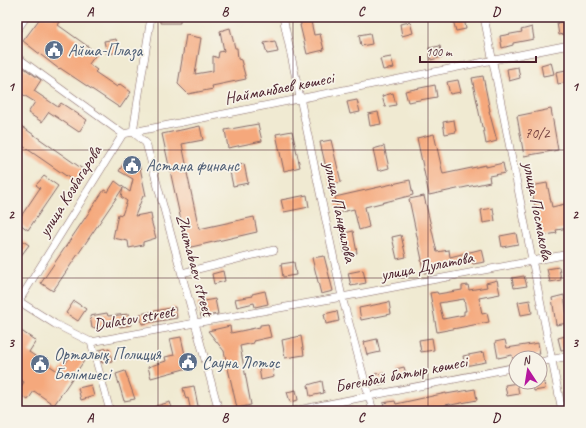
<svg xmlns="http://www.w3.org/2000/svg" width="586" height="428" viewBox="0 0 586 428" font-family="Caveat,sans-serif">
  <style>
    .building { fill: #f5a87b; fill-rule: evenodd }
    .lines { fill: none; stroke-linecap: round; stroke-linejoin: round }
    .minor-casing { stroke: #846665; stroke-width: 8 }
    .minor { stroke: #fff; stroke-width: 7 }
    .grid { fill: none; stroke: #4a1f2b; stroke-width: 1; stroke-opacity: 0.55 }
    .labels { text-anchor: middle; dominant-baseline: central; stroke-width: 3.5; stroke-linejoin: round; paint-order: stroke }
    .number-label { font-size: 15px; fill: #75413f }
    .service-label { font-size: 17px; fill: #4e5e75; stroke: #f7f3e8; text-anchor: start }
    .street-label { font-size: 17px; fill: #4a1f2b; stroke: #f7f3e8 }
    .neatline { fill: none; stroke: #4a1f2b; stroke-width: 1.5 }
    .grid-label { font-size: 13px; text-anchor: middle; font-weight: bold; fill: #4a1f2b }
  </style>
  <rect width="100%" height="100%" fill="#f7f3e8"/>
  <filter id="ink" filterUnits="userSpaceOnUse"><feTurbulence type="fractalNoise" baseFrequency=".025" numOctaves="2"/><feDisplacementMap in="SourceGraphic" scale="8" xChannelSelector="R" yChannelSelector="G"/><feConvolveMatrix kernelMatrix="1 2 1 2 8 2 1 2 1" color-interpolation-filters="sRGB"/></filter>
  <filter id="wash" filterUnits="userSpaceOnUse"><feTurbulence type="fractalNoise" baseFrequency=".012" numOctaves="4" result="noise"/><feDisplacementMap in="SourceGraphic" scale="16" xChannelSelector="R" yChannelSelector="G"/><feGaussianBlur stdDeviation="0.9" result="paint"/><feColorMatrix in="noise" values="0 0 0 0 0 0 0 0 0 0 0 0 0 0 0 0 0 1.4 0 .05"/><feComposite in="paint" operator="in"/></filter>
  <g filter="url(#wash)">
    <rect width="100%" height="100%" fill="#f0ead2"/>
    <g id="blocks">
      <path class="building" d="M 41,17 L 63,17 L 58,25 L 97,53 L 89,64 L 97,70 L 95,72 L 117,87 L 120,84 L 131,92 L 120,108 L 60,68 L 59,69 L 23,41 Z
        M 160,17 L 180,17 L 180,23 L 160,23 Z
        M 300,17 L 310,17 L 314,35 L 320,34 L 324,50 L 307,54 L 300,25 L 301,25 Z
        M 464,17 L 466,29 L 456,31 L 453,20 Z
        M 568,21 L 569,33 L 559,35 L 557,23 Z
        M 410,22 L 413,33 L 402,36 L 400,24 Z
        M 532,27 L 534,39 L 513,43 L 513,45 L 502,48 L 500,36 L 522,32 L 521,30 Z
        M 230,28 L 235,48 L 237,48 L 238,59 L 241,60 L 246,79 L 212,86 L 213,89 L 188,94 L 178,84 L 186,35 L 201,38 L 195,74 L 213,71 L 213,56 L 218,58 L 219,52 L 224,51 L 220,31 Z
        M 370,33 L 372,44 L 361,46 L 359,35 Z
        M 116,39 L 119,52 L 107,54 L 104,41 Z
        M 275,41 L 278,52 L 267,54 L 264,43 Z
        M 440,46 L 442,57 L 431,60 L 429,48 Z
        M 391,57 L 394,68 L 383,70 L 380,59 Z
        M 551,62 L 554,74 L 543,76 L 541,65 Z
        M 17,63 L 41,80 L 34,91 L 58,107 L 61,103 L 87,120 L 79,132 L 49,112 L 42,122 L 28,113 L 35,102 L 17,91 Z
        M 518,67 L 520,78 L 509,81 L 507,69 Z
        M 566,70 L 569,82 L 558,84 L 556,72 Z
        M 483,76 L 490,111 L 489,111 L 497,141 L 486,144 L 483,127 L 482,127 L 472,78 Z
        M 458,80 L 461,92 L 450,94 L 447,82 Z
        M 435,85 L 437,97 L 408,102 L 405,91 Z
        M 393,93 L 396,105 L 385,107 L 382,96 Z
        M 357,100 L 360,112 L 350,114 L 347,102 Z
        M 551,109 L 558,150 L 524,156 L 517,116 Z
        M 378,112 L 381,124 L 370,126 L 368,114 Z
        M 454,120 L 456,132 L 445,134 L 443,122 Z
        M 17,123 L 84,170 L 75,182 L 17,142 Z
        M 258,124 L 262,141 L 228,148 L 225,130 Z
        M 200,126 L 203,140 L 182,144 L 188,173 L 187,173 L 199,229 L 254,217 L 257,232 L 187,248 L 162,134 Z
        M 292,131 L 300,167 L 284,171 L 276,134 Z
        M 434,134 L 443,174 L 486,165 L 486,167 L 503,163 L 505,173 L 489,176 L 490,182 L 429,195 L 417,138 Z
        M 331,140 L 341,182 L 330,185 L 320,142 Z
        M 384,146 L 389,168 L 378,171 L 373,149 Z
        M 128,156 L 139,163 L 146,196 L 143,196 L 135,216 L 151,213 L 152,220 L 151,220 L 156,238 L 143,242 L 143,245 L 129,248 L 128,241 L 113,238 L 118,214 L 122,215 L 127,201 L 121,197 L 123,188 L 53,291 L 41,283 L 104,190 L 108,192 L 115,181 L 130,192 L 133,179 L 119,171 Z
        M 244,164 L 248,183 L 233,186 L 229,167 Z
        M 44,176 L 58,186 L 28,230 L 17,222 L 40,188 L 36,185 Z
        M 410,180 L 413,195 L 365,207 L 369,227 L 359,230 L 354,209 L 338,213 L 335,197 Z
        M 547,183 L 552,207 L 569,203 L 569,228 L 556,230 L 557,233 L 541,236 L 531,186 Z
        M 307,195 L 309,207 L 284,212 L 281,200 Z
        M 424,196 L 437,252 L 449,250 L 450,257 L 482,249 L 485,262 L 473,264 L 473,262 L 457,265 L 456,262 L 435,266 L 436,271 L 424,273 L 421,260 L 422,260 L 409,199 Z
        M 493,208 L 495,221 L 483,223 L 481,210 Z
        M 353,231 L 357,253 L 345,255 L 341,234 Z
        M 516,233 L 518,244 L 502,247 L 500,236 Z
        M 401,235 L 406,257 L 397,259 L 392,237 Z
        M 17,237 L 29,245 L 17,261 Z
        M 324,256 L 333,291 L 321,294 L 312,258 Z
        M 294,262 L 296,275 L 283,277 L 281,264 Z
        M 559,267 L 561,280 L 550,282 L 547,269 Z
        M 363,270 L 366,283 L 351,286 L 348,273 Z
        M 223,271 L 225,281 L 214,284 L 212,274 Z
        M 524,276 L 527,286 L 514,288 L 512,278 Z
        M 497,280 L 500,294 L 479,298 L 482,314 L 487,313 L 489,322 L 437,332 L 430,293 L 437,292 L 438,294 L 462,290 L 462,286 L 468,285 L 469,290 L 487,287 L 486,283 ZM 464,299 L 466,311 L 464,311 L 464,315 L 443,319 L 439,303 Z
        M 265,291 L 268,304 L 255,307 L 254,303 L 237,307 L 235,299 L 253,296 L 252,294 Z
        M 564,295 L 568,323 L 556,325 L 552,298 Z
        M 215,299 L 218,314 L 201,317 L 198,302 Z
        M 530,300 L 532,313 L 521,315 L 518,302 Z
        M 74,301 L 86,309 L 78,321 L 66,313 Z
        M 389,302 L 391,314 L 361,320 L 359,308 Z
        M 175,307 L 177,318 L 142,324 L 140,314 Z
        M 337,311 L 339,321 L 326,324 L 324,314 Z
        M 107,313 L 108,316 L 129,314 L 131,325 L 120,327 L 120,325 L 92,328 L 90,316 Z
        M 268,324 L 271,337 L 253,341 L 254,343 L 240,346 L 251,405 L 237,408 L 224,351 L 208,331 L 230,326 L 231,333 L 260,327 L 260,325 Z
        M 17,328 L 36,341 L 29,352 L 59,372 L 73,353 L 84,361 L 54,405 L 34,391 L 28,400 L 17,393 L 24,382 L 17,377 Z
        M 569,335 L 569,349 L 561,350 L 558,338 Z
        M 301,336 L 304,355 L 285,358 L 282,340 Z
        M 181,337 L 188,368 L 151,378 L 148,367 L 166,361 L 165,357 L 174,355 L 170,339 Z
        M 432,338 L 434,350 L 421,352 L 419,340 Z
        M 377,339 L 380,352 L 367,355 L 364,342 Z
        M 505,340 L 507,348 L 538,343 L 540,354 L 513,359 L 512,355 L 498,358 L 495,342 Z
        M 109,348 L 112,361 L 102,363 L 99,350 Z
        M 484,352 L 486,362 L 465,366 L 463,356 Z
        M 272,365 L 274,377 L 261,380 L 259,368 Z
        M 404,367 L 407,377 L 398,379 L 396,369 Z
        M 125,371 L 135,399 L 124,401 L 116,374 Z
        M 384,373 L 386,383 L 377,385 L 375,374 Z
        M 322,381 L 324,393 L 310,396 L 308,385 Z
        M 532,382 L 544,382 L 545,389 L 534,391 Z
        M 517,383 L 519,394 L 507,396 L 505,385 Z
        M 91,385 L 94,396 L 81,400 L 78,388 Z
        M 194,386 L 199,411 L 191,411 L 188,398 L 186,399 L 183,388 Z
        M 475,389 L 477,400 L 451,405 L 450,404 L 419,411 L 385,411 L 383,403 L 395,401 L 396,404 L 446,393 L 446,394 Z
        M 296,390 L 298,400 L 290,402 L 287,392 Z
        M 170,402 L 173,411 L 158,411 L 156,406 Z"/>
    </g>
  </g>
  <g filter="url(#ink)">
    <use href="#blocks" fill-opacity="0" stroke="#846665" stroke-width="1"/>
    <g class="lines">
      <g class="minor-casing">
        <path id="minor" d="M 283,17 L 342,297 L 373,411
          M 484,17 L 562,411
          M 17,30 L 26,17
          M 17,57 L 123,134 L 569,45
          M 133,132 L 146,143 L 219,411
          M 133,132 L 151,17
          M 182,273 L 274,250
          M 17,300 L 55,324 L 91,342 L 195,323 L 342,297 L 569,254
          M 17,304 L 123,134
          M 91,342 L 110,411
          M 540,362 L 569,356
          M 293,411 L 516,367"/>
      </g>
      <use href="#minor" class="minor"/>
    </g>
  </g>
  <path class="grid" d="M 158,17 L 158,411M 293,17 L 293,411M 428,17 L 428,411M 17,150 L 569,150M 17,278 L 569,278"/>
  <defs>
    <g id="civic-disc" transform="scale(1)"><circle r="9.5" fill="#5c6f8a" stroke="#f7f3e8"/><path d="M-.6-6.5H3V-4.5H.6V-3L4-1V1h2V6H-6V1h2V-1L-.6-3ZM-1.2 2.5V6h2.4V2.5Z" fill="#fff"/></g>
  </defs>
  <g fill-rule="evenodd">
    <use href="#civic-disc" x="54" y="50"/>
    <use href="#civic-disc" x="132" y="165"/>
    <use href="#civic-disc" x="188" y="362"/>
    <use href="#civic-disc" x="40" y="364"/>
  </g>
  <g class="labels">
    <g class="number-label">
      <text x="537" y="133">70/2</text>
    </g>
    <g class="service-label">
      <text x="68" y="50">Айша-Плаза</text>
      <text x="146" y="165">Астана финанс</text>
      <text x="54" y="354">Орталық Полиция<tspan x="54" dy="20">Бөлімшесі</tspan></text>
      <text x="202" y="362">Сауна Лотос</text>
    </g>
    <g class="street-label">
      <text transform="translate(279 88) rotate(-11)">Найманбаев көшесі</text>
      <text transform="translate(70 191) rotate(-58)">улица Козбагарова</text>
      <text transform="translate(538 211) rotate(79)">улица Посмакова</text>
      <text transform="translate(340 212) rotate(78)">улица Панфилова</text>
      <text transform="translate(195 265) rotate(75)">Zhumabaev street</text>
      <text transform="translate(427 266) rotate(-11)">улица Дулатова</text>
      <text transform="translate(134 318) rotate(-10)">Dulatov street</text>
      <text transform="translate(401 374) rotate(-11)">Бөгенбай батыр көшесі</text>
    </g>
  </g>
  <rect width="586" height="428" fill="none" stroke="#f7f3e8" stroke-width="44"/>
  <g transform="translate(528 370) rotate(348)"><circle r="19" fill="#f7f3e8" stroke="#b29e9c"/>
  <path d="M0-3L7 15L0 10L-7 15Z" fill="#b5179e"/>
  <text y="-6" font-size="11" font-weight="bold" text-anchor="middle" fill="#4a1f2b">N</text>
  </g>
  <path d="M420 56v6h116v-6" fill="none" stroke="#4a1f2b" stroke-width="2"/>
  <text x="426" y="56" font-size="12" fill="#4a1f2b" stroke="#f7f3e8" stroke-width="3" paint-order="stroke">100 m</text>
  <rect x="22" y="22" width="542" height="384" class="neatline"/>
  <g class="grid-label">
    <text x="90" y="16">A</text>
    <text x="225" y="16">B</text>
    <text x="361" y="16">C</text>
    <text x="496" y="16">D</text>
    <text x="11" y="91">1</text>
    <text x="575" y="91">1</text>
    <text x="11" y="219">2</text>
    <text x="575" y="219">2</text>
    <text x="11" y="347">3</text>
    <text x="575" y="347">3</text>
    <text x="90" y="422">A</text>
    <text x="225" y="422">B</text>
    <text x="361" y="422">C</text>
    <text x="496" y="422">D</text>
  </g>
</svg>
